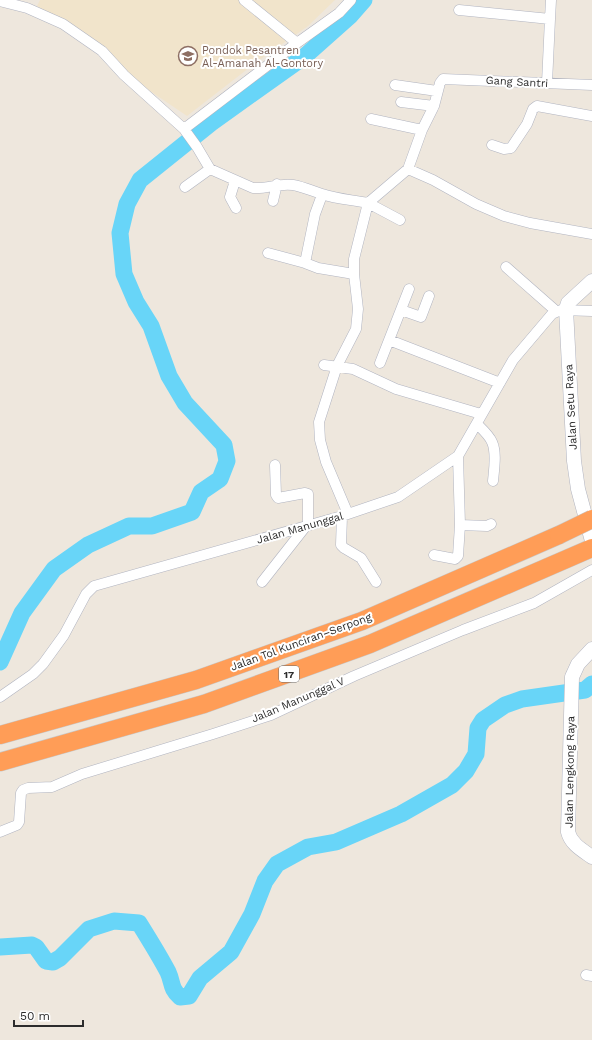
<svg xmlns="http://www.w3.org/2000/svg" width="592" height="1040" viewBox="0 0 592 1040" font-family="'Work Sans',sans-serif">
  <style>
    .education { fill: #f1e4cb }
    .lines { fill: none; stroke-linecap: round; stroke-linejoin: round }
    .river { stroke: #68d5f8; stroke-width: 17 }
    .street-casing { stroke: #b1b4c0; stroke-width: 11 }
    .secondary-casing { stroke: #b1b4c0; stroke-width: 15 }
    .highway-casing { stroke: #c8c8c8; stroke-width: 19 }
    .street { stroke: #fff; stroke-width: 10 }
    .secondary { stroke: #fff; stroke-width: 14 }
    .highway { stroke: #ff9d57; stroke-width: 18 }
    .highway-bridge-casing { stroke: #c8c8c8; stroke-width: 19; stroke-linecap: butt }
    .highway-bridge { stroke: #ff9d57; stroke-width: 18 }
    .labels { text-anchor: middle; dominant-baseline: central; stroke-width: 4; stroke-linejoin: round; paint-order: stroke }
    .shield { fill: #fff; stroke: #6b6b6b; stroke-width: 1 }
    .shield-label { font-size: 10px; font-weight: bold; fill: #2c2c2c }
    .education-label { font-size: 11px; fill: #785e54; stroke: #fff; text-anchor: start }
    .street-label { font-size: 11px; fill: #2c2c2c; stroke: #fff }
  </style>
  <rect width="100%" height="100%" fill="#eee7dd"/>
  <path class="education" d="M 40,0 L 335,0 L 308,26 L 258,61 L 187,116 L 125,74 L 105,51 L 37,6 Z"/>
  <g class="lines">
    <path class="river" d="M 0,662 L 22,613 L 54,569 L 88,545 L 129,526 L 152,526 L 192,512 L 201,492 L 220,479 L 227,461 L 224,445 L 185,403 L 169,376 L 151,326 L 136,302 L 124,274 L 120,233 L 127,204 L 140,180 L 211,123 L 305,56 L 350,16 L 364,0
      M 0,947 L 32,945 L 36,947 L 46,961 L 53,962 L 60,958 L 89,929 L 114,921 L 139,923 C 149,939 159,955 168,972 C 173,983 170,988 180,997 L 189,996 L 200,978 L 231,952 L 252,914 L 265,881 L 277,864 L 308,847 L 336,842 L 401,814 L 452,785 L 466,771 L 476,754 L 478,728 L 483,720 L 505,705 L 522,699 L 585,690 L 592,684"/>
    <g class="street-casing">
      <path id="street" d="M 244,0 L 297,43
        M 0,1 L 27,8 L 63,24 L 102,51 L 124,75 L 184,129 L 197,147 L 210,169 L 253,188 C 268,189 278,183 293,185 C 304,187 312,191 322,194 C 336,199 353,200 368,203 L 408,169 L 433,180 L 476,204 L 504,216 L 530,223 L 592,234
        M 459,10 L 550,19 L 547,83
        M 550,19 L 551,0
        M 395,85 L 437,91
        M 401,102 L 434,106
        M 371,119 L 422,130
        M 184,129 L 297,43 L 339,13 L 351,0
        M 492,145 L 504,149 L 511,148 L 527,124 L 533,109 L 537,106 L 592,116
        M 408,169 L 422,130 L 434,106 L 440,83 L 443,79 L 592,85
        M 235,181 L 230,197 L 236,208
        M 185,187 L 210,169
        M 322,195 L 315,214 L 305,263 L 318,268 L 354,274 L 358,309 L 356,329 L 337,366 L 319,422 L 320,440 L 326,462 L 348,514
        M 273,201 L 277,184
        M 268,253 L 305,263
        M 506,267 L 556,311
        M 354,274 L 354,259 L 368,203 L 400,220
        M 401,310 L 421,317 L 429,296
        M 389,340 L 500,383
        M 380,363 L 409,289
        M 324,365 L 353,369 L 396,389 L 481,414
        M 477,424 C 482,429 489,435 492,442 C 497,453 494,469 493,481
        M 275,465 L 276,495 L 278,498 L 305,493 L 308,494 L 308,525
        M 342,516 L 341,545 L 344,548 L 361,558 L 376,582
        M 460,525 L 487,526 L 491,524
        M 434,555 L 455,559 L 458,556 L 460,525 L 458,456
        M 262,582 L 306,526
        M 0,697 L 33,674 L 43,664 L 64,635 L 86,594 L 94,586 L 342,516 L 398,497 L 458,456 L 513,360 L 552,314 L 561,310 L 592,311
        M 0,832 L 17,825 L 19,822 L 21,793 L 23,790 L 28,788 L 52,787 L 82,774 L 213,734 L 271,715 L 354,676 L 463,630 L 534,603 L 592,570
        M 586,975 L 592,976"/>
    </g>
    <g class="secondary-casing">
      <path id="secondary" d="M 592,281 L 568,303 L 566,309 L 574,461 L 578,489 L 592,541
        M 592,649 L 578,664 L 572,677 L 568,832 C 571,844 582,850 592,857"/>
    </g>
    <g class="highway-casing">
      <path id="highway" d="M 0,735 L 196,680 L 362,621 L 559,535
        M 0,762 L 204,704 L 370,644 L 592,548"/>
    </g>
    <use href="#street" class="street"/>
    <use href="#secondary" class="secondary"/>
    <use href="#highway" class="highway"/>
    <g class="highway-bridge-casing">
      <path id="highway-bridge" d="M 559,535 L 592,519"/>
    </g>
    <use href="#highway-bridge" class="highway-bridge"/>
  </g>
  <defs>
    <g id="school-ring" transform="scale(1)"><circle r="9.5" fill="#fff" stroke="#8d6e63" stroke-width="1.5"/><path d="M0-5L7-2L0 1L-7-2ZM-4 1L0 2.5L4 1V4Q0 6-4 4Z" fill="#8d6e63"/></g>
  </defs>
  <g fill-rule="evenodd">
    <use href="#school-ring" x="188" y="56"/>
  </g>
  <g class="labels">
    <rect class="shield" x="279" y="666" width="20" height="16" rx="3"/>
    <g class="shield-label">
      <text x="289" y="674">17</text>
    </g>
    <g class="education-label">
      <text x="202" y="50">Pondok Pesantren<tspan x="202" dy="13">Al-Amanah Al-Gontory</tspan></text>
    </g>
    <g class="street-label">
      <text transform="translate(517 82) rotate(3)">Gang Santri</text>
      <text transform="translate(571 407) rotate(-93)">Jalan Setu Raya</text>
      <text transform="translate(300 528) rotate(-16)">Jalan Manunggal</text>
      <text transform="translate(301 642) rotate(-20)">Jalan Tol Kunciran–Serpong</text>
      <text transform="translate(298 700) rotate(-23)">Jalan Manunggal V</text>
      <text transform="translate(570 772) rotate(-89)">Jalan Lengkong Raya</text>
    </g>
  </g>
  <path d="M14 1020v6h69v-6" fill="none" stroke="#2c2c2c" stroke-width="2"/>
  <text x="20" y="1020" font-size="12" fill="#2c2c2c" stroke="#ffffff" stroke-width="3" paint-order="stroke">50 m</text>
</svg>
